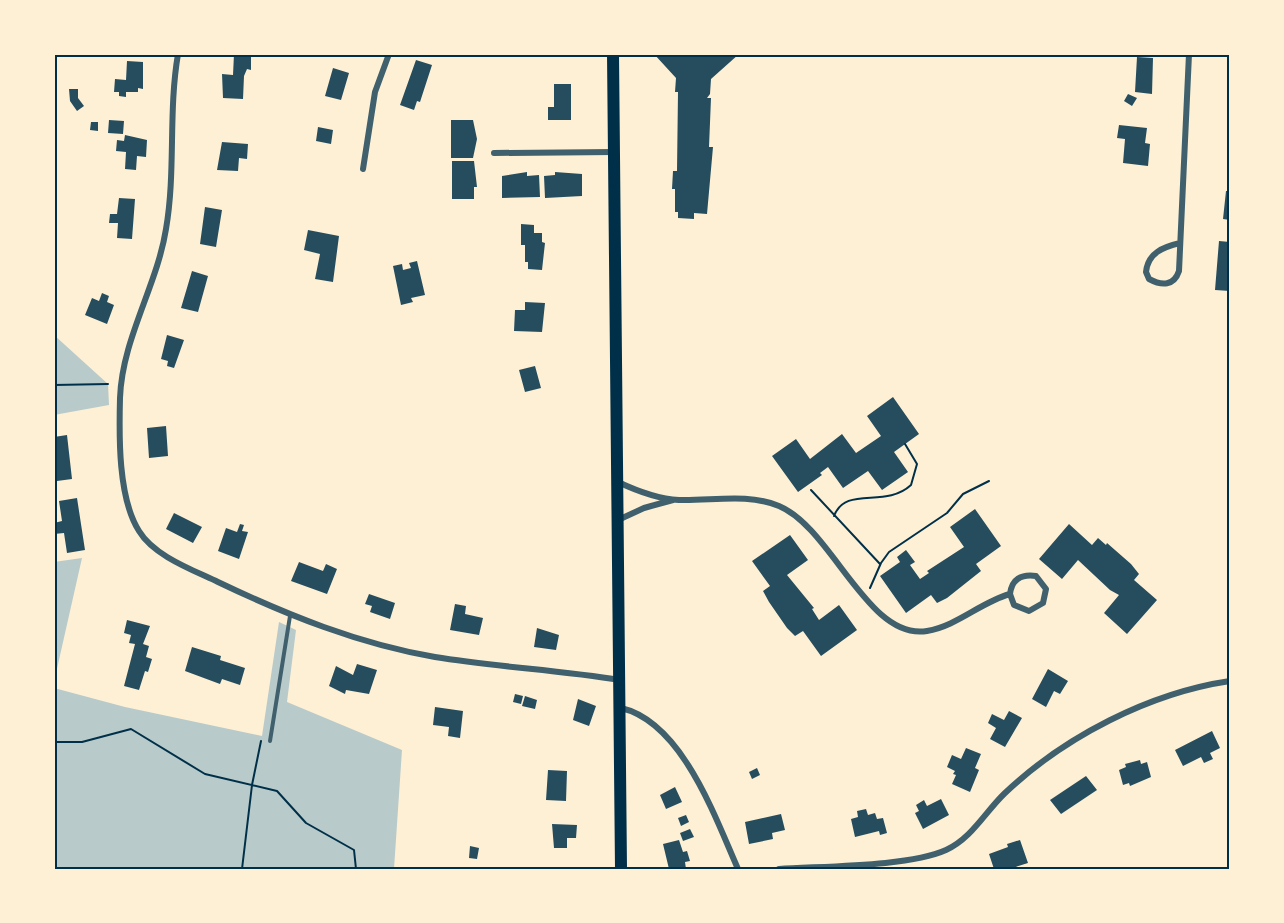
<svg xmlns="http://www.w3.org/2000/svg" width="1284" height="923" viewBox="0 0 1284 923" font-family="'Times New Roman',serif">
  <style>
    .green { fill: #b9caca }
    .building { fill: #264d5e }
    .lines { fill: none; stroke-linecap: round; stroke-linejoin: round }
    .path { stroke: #003049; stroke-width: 2 }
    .service { stroke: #3f606c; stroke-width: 4 }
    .minor { stroke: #3f606c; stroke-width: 6 }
    .primary { stroke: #003049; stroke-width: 12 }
    .neatline { fill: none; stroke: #003049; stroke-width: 2 }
  </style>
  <rect width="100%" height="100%" fill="#fdf0d5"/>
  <path class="green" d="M 54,335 L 108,384 L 109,405 L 54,415 Z
    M 82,558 L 54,682 L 54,562 Z
    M 279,622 L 296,630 L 287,702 L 402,750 L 394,869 L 54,869 L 54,688 L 125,707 L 262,736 Z"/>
  <path class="building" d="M 234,54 L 251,54 L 251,70 L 247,69 L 244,76 L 243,99 L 223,98 L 222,74 L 233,75 Z
    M 654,54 L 739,54 L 711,79 L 710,94 L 707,98 L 711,98 L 709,147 L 713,147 L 707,214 L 694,213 L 694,219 L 678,218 L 678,212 L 675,212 L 675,189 L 672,189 L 673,171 L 677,171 L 678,92 L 675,92 L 676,78 Z
    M 1137,57 L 1153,58 L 1152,94 L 1135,92 Z
    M 416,60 L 432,65 L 420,102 L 417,101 L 414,110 L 400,105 Z
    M 127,61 L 143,62 L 143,89 L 138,88 L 138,92 L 126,92 L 126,97 L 119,96 L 119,92 L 114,92 L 115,79 L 126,80 Z
    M 333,68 L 349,73 L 341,100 L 325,96 Z
    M 554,84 L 571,84 L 571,120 L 548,120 L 548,107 L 554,107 Z
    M 69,89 L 78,89 L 78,98 L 84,106 L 77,111 L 70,101 Z
    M 1128,94 L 1137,98 L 1132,106 L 1124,101 Z
    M 109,120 L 124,121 L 123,134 L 108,133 Z
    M 451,120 L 473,120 L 477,139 L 473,158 L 451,158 Z
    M 91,122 L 98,122 L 98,131 L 90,130 Z
    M 1228,122 L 1230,122 L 1230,139 L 1227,139 Z
    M 1119,125 L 1147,128 L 1145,143 L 1150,144 L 1148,166 L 1123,163 L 1125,139 L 1117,138 Z
    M 318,127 L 333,130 L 331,144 L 316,141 Z
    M 125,135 L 147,140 L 146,157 L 137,156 L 136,170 L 125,169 L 126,152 L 116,151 L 117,140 L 124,141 Z
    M 222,142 L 248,144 L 247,159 L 239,158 L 238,171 L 217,170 Z
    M 452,161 L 474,161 L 477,187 L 474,187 L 474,199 L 452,199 Z
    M 527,172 L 527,176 L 539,175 L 540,197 L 502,198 L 502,176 Z
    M 555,172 L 582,174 L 582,196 L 545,198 L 544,176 L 555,175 Z
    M 1226,191 L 1230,191 L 1230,220 L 1223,219 Z
    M 119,198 L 135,199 L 132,239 L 117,238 L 118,223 L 109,223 L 110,214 L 117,214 Z
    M 205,207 L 222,210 L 216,247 L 200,244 Z
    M 521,224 L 534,225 L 534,233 L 542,233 L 542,242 L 545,243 L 542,270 L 528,269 L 528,262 L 525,262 L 525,245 L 521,245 Z
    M 308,230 L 339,236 L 333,282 L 315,279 L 320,254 L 304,250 Z
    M 1219,241 L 1230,242 L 1230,291 L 1215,290 Z
    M 417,261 L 425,295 L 411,298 L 413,302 L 401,305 L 393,266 L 402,264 L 403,270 L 411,268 L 409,263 Z
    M 192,271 L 208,276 L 198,312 L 181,308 Z
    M 102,293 L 109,296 L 107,302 L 114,305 L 107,324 L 85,315 L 92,298 L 99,301 Z
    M 525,302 L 545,303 L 542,332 L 514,331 L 515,310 L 525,310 Z
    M 167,335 L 184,340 L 174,368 L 167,366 L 168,361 L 161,359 Z
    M 535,366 L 541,388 L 525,392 L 519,370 Z
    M 893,397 L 919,434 L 894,452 L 908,472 L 882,490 L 868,471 L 843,488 L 828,467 L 820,473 L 822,475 L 798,492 L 772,456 L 796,439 L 810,459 L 842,434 L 856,453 L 881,436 L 867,416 Z
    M 166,426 L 168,456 L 149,458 L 147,428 Z
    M 67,435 L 72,479 L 57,481 L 54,469 L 54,437 Z
    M 77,498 L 85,550 L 67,553 L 64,533 L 54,534 L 54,523 L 62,521 L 59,501 Z
    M 975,509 L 1001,546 L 976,564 L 981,571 L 947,598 L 937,603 L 931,595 L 906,613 L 880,576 L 900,562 L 897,557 L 906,550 L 915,562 L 910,565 L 920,579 L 929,573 L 927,571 L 964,547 L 950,527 Z
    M 174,513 L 202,527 L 193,543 L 166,529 Z
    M 240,524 L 244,525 L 242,531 L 248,532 L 239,559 L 218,551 L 226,528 L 237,532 Z
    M 1069,524 L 1092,545 L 1098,538 L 1106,545 L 1107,543 L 1131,564 L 1139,574 L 1134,580 L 1157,600 L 1127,634 L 1104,613 L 1119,595 L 1110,590 L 1078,560 L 1062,579 L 1039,559 Z
    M 790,535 L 808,560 L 787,575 L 814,608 L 812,609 L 819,620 L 839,605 L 857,630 L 821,656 L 803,631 L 795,636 L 787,628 L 769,602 L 763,591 L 770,586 L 752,561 Z
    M 299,562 L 323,571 L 326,564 L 337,569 L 327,594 L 291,581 Z
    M 369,594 L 395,603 L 390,619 L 370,612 L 372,606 L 365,604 Z
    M 455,604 L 466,606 L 465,614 L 483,618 L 479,635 L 450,630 Z
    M 127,620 L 150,626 L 143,644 L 149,646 L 146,657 L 152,659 L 148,672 L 145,671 L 139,690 L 124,686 L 135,644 L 129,643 L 131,635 L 124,633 Z
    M 537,628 L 559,635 L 556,650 L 534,647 Z
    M 192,647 L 221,656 L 220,660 L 245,668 L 240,685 L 222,679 L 220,684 L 185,671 Z
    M 357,664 L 377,670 L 369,694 L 346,690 L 345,694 L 329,686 L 336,666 L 353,675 Z
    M 1048,669 L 1068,681 L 1060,694 L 1054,691 L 1046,707 L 1032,699 Z
    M 515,694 L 523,696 L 521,704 L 513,702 Z
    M 525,696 L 537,700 L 535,709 L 522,706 Z
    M 578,699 L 596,706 L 589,726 L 573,720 Z
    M 435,707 L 463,711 L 460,738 L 448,736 L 449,727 L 433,725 Z
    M 1009,711 L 1022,718 L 1005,747 L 990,739 L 996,728 L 988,723 L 992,714 L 1004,720 Z
    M 1212,731 L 1220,748 L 1210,753 L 1213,759 L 1204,763 L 1201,757 L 1183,766 L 1175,750 Z
    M 966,748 L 981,754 L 975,768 L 979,770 L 970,792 L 952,784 L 956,775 L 953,774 L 955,771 L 947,767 L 952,755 L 961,759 Z
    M 1140,760 L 1141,764 L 1147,762 L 1151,777 L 1130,786 L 1129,783 L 1123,785 L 1119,770 L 1126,767 L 1125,764 Z
    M 757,768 L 760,775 L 752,779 L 749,772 Z
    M 548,770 L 567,771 L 566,801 L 546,800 Z
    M 1086,776 L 1097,790 L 1061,814 L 1050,800 Z
    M 675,787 L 682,802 L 666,809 L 660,795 Z
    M 941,799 L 949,815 L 923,829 L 915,813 L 919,811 L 916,805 L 924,800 L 927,806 Z
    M 866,809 L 868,815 L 875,813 L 877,819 L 883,818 L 887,833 L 880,835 L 879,831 L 855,837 L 851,819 L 858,817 L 857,811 Z
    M 781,814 L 785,830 L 772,833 L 773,839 L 749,844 L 745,822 Z
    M 686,815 L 689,822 L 681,826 L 678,818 Z
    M 552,824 L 577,825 L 576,838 L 567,838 L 567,848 L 554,848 Z
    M 690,829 L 694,837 L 683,841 L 680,833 Z
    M 679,840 L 683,852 L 687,851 L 690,861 L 685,862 L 686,869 L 669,869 L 663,844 Z
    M 1020,840 L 1028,863 L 1009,869 L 994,869 L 989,854 L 1008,847 L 1007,844 Z
    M 470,846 L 479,848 L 477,859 L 469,858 Z"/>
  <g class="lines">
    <path class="path" d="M 54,385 L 108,384
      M 811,490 L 880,564
      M 834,516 C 846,485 885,509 911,485 L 917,464 L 905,444
      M 870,588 L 881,563 L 889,552 L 947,513 L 963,494 L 989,481
      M 54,742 L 82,742 L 131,729 L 205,774 L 277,791 L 306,823 L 354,850 L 356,869
      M 242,869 L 252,785 L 261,741"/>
    <path class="service" d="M 270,741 L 290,616"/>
    <path class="minor" d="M 178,54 C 168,112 176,171 166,229 C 157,286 122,339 120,398 C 119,436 118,498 139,531 C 154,556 193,570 218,582 C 287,615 359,644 435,657 C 496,667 559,670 620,680
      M 494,153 L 614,152
      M 363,169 L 375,92 L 389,54
      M 1180,243 C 1163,247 1148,253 1146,272 L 1149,279 C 1162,286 1174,286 1179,271 L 1189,54
      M 618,482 C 637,491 658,499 679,500 C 712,501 748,493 779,506 C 832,528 868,641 927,631 C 957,626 981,602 1010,594 C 1012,579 1021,574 1036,576 L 1046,589 L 1043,603 L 1029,611 L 1014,605 L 1010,594
      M 618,520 L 644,508 L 673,500
      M 621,708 C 682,722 715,817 738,869
      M 779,869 C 823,866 908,867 946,850 C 972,838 985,812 1005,793 C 1064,737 1149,693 1230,681"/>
    <path class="primary" d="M 613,54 L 621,869"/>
  </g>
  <rect width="1284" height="923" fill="none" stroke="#fdf0d5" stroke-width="111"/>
  <rect x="56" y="56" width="1172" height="812" class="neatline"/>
</svg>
